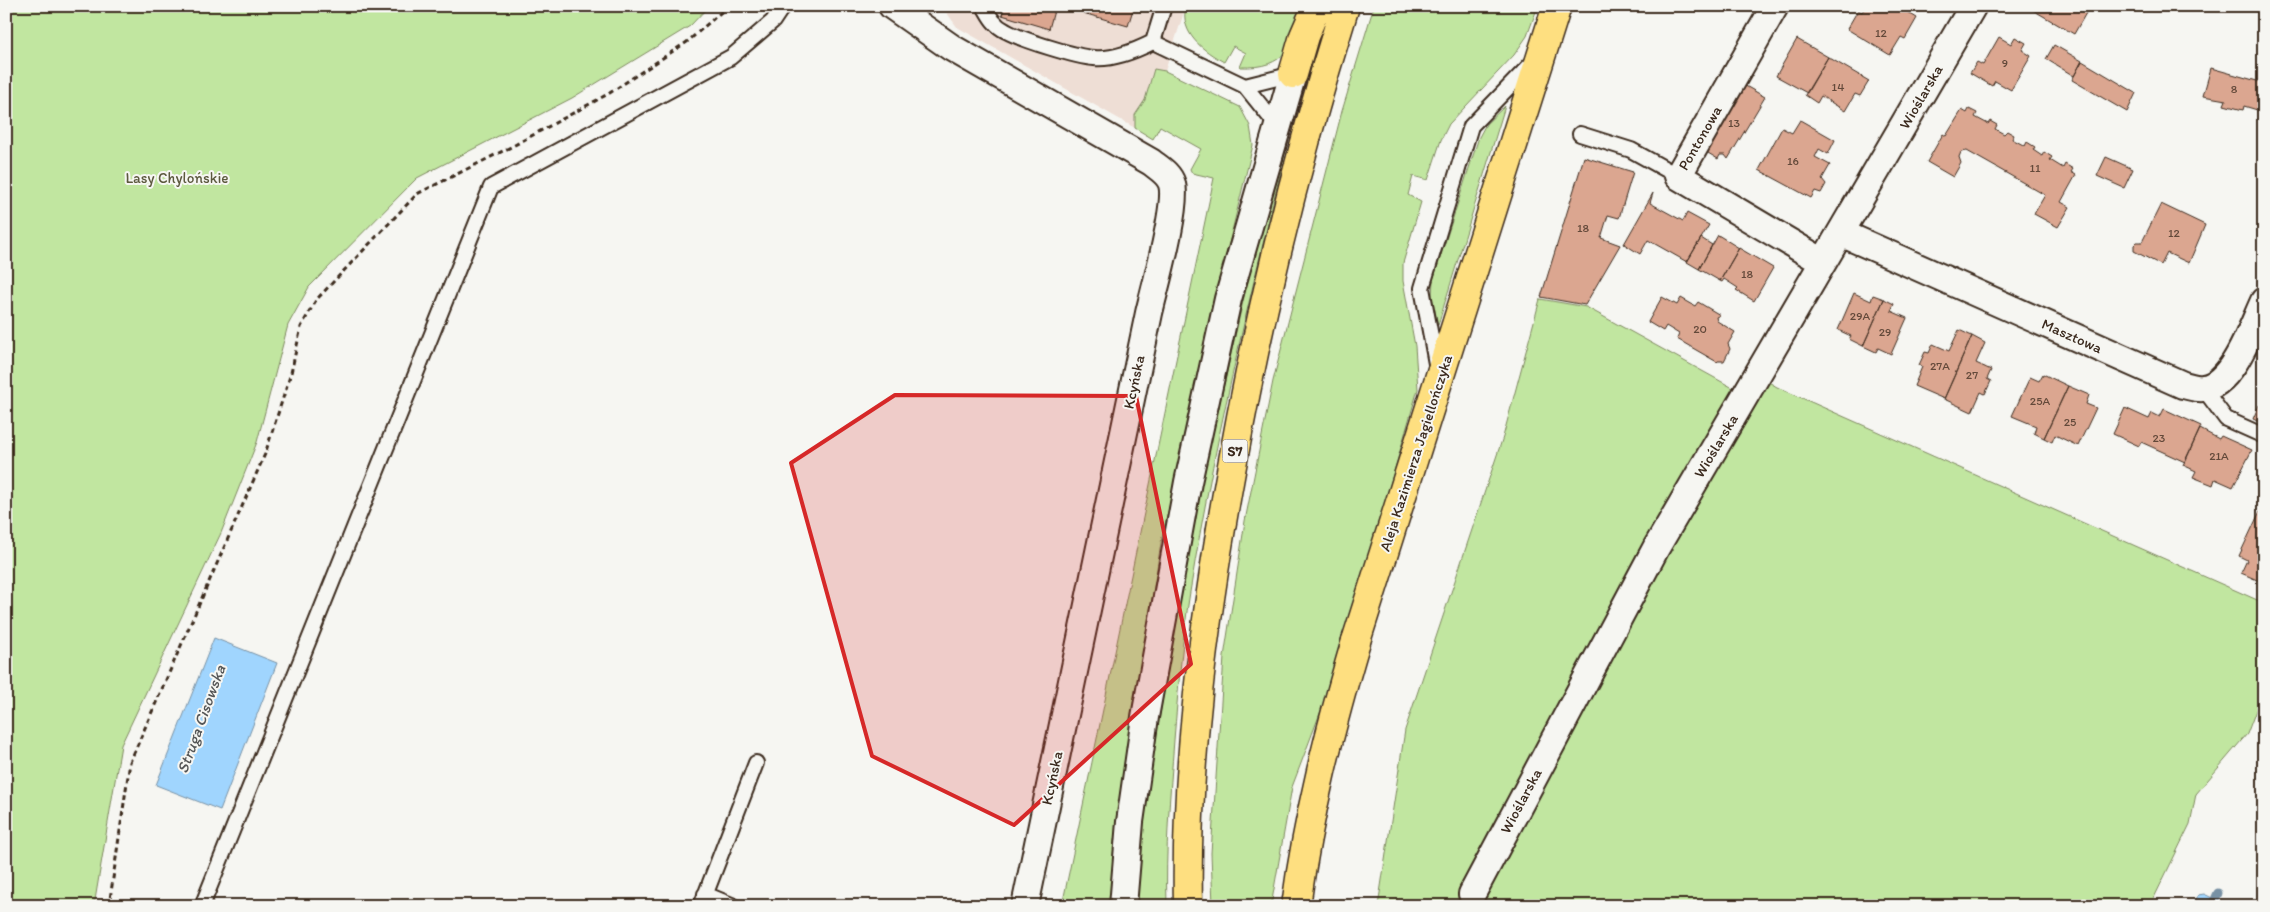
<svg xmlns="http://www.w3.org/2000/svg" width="2270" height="912" viewBox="0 0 2270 912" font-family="Itim,sans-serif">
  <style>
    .built { fill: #eeded5 }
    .green { fill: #c1e6a0; stroke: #7e885f }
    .water { fill: #a0d5fe; stroke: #7891a4 }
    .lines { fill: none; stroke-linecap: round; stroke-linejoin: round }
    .stream { stroke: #7891a4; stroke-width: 9 }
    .building { fill: #dba690; stroke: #3b2a1e }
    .lane-casing { stroke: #3b2a1e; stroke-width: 18 }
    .street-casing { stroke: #3b2a1e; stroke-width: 30 }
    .primary-casing { stroke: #3b2a1e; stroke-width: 31 }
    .highway-casing { stroke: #3b2a1e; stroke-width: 31 }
    .path { stroke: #3b2a1e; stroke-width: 3; stroke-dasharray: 5 4; stroke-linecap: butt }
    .lane { stroke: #f6f6f2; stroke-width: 14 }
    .street { stroke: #f6f6f2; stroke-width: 26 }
    .primary { stroke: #fedf80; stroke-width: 28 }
    .highway { stroke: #fedf80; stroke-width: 28 }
    .marked { fill: #d62828; fill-opacity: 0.2; stroke: #d62828; stroke-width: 4; stroke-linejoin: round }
    .labels { text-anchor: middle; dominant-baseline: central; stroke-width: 4; stroke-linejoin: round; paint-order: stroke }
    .number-label { font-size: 12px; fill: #63493a }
    .shield { fill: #f6f6f2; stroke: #73675e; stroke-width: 1 }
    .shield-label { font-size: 14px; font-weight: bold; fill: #3b2a1e }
    .street-label { font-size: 15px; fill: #3b2a1e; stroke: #f6f6f2 }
    .park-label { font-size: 15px; fill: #5c593e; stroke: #f6f6f2 }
    .water-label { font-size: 16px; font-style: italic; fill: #545556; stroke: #f6f6f2 }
  </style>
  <rect width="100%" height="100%" fill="#f6f6f2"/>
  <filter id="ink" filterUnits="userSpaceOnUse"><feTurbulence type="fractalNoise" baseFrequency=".02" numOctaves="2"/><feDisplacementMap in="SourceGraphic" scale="10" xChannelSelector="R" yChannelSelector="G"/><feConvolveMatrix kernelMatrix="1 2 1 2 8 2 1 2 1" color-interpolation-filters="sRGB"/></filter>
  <g filter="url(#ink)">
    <path class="built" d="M 942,6 L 1186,6 L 1165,71 L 1154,69 L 1145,100 L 1135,115 L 1135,128 L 957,27 Z"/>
    <path class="green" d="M 6,6 L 709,6 L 690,26 L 572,98 L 417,178 L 309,287 L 288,325 L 257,442 L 221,533 L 121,745 L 94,906 L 6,906 Z
      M 1186,6 L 1307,6 C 1293,45 1287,69 1240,67 L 1246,53 L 1233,46 L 1224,62 C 1204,51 1179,34 1186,6 Z
      M 1374,6 L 1538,6 L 1527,36 L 1514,55 L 1449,124 L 1441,140 L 1428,180 L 1413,176 L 1408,195 L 1421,202 L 1403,263 L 1403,281 L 1415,346 L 1418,389 L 1336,671 L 1292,787 L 1271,906 L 1213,906 L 1211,853 L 1224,657 L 1245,521 L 1273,381 L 1342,111 Z
      M 1154,69 L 1165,71 L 1240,107 L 1250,126 L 1253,145 L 1197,375 L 1192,411 L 1162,537 L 1125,765 L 1114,842 L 1110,906 L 1062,906 L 1214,178 L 1192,173 L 1190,169 L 1201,149 L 1160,126 L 1153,139 L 1135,128 L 1135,115 L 1145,100 Z
      M 1300,94 C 1259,259 1217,424 1190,592 C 1182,641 1178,691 1174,740 C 1170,795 1165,850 1167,906 L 1135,906 L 1143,816 L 1191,529 L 1267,196 Z
      M 1505,106 L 1438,325 L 1432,297 L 1433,280 L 1479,137 L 1486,124 Z
      M 1540,299 L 1586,307 L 1733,388 L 1745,368 L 1777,387 L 2264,603 L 2264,689 L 2247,734 L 2196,794 L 2190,824 L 2150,906 L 1378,906 L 1405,730 L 1503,437 Z"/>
    <path class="water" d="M 214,638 L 277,663 L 220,810 L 156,785 Z
      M 2204,894 L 2229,906 L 2190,906 L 2198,895 Z"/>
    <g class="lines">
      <path class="stream" d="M 2212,906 L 2218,893"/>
    </g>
    <path class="building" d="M 1005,6 L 1053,6 L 1055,7 L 1049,29 L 1002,15 Z
      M 1085,6 L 1134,6 L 1128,26 L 1083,13 Z
      M 1866,6 L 1897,6 L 1917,18 L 1905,39 L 1901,37 L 1890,55 L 1847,29 L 1858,10 L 1862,12 Z
      M 2026,6 L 2090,6 L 2074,34 Z
      M 2259,6 L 2264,6 L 2264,15 L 2258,13 Z
      M 1999,37 L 2011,44 L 2015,37 L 2026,43 L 2022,50 L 2031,56 L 2011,90 L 1995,81 L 1992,86 L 1970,73 L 1977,62 L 1983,65 Z
      M 1797,39 L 1828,57 L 1807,93 L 1776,76 Z
      M 2054,45 L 2082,61 L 2074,76 L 2046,59 Z
      M 1828,57 L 1869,81 L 1860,96 L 1855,94 L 1845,111 L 1821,96 L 1817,103 L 1805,95 Z
      M 2082,61 L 2136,93 L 2127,112 L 2072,80 Z
      M 2211,68 L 2264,83 L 2264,112 L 2244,106 L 2243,110 L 2224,105 L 2226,100 L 2203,96 Z
      M 1742,84 L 1765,97 L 1728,159 L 1725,155 L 1720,155 L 1718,159 L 1703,150 Z
      M 1969,109 L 1977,113 L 1975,117 L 1988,124 L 1990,121 L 1997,125 L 1995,129 L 2004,134 L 2007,131 L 2014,135 L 2012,139 L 2025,146 L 2027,142 L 2035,147 L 2033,150 L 2042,156 L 2044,152 L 2052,157 L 2050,160 L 2063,168 L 2065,164 L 2073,169 L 2071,172 L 2076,175 L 2061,202 L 2070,207 L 2058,227 L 2034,214 L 2045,195 L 1967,151 L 1961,152 L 1959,157 L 1961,163 L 1953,177 L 1927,162 L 1943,134 L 1946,136 L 1962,110 L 1967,113 Z
      M 1800,120 L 1835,140 L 1828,154 L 1819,149 L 1815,157 L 1830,165 L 1822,179 L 1826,184 L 1821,193 L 1815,191 L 1811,198 L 1759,170 L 1782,128 L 1792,133 Z
      M 1584,157 L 1633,172 L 1619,218 L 1608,215 L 1601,238 L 1620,245 L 1585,305 L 1541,297 Z
      M 2106,157 L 2133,169 L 2124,188 L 2097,176 Z
      M 1653,193 L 1650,203 L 1683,221 L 1687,213 L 1709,225 L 1687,262 L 1648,240 L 1640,254 L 1624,244 Z
      M 2161,204 L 2205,225 L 2189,263 L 2167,253 L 2161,265 L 2134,251 L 2134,245 L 2137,242 L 2142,242 Z
      M 1718,235 L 1739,248 L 1720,281 L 1699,269 Z
      M 1701,238 L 1712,245 L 1699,269 L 1687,262 Z
      M 1739,248 L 1773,268 L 1754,301 L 1736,290 L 1738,288 L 1724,279 L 1722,282 L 1720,281 Z
      M 1854,293 L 1871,301 L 1873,295 L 1884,299 L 1863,346 L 1849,339 L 1851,336 L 1838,330 Z
      M 1662,297 L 1677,305 L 1681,298 L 1695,306 L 1698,302 L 1720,315 L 1716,317 L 1717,321 L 1735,332 L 1728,344 L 1730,349 L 1724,361 L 1718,361 L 1717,362 L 1677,339 L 1679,334 L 1666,326 L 1663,331 L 1648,322 Z
      M 1884,299 L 1894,304 L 1891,311 L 1907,318 L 1891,354 L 1878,348 L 1876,352 L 1863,346 Z
      M 1959,330 L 1972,336 L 1944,399 L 1914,386 L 1922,367 L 1919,365 L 1925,352 L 1929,353 L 1933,344 L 1949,351 Z
      M 1972,336 L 1985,343 L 1976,363 L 1991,370 L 1987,379 L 1991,381 L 1985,394 L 1981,392 L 1972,412 L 1944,399 Z
      M 2043,374 L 2068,386 L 2044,438 L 2034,433 L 2036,426 L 2012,416 L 2030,377 L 2039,381 Z
      M 2068,386 L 2089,395 L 2086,404 L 2096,408 L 2078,446 L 2055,435 L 2052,442 L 2044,438 Z
      M 2264,401 L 2264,424 L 2253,419 L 2259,405 L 2261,406 Z
      M 2125,408 L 2149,419 L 2152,413 L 2160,417 L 2164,409 L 2201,426 L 2185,462 L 2141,442 L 2139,446 L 2113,434 Z
      M 2200,429 L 2219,439 L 2221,436 L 2252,450 L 2233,487 L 2215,479 L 2213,485 L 2193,477 L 2196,471 L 2183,465 Z
      M 2260,511 L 2264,513 L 2264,583 L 2241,573 L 2247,560 L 2239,556 Z"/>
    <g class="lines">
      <g class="lane-casing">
        <path id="lane" d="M 984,6 C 990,17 995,26 1006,31 C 1022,40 1077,57 1094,58 C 1113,60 1137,50 1153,42 L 1245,86 L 1278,127
          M 908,18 L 921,6
          M 1153,42 L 1164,6
          M 1245,86 L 1293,74
          M 1580,134 L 1631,150 L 1678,176
          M 1437,369 L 1422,288 L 1471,126 L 1533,62
          M 2203,388 L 2226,419 L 2264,436
          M 705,894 L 734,906
          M 202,906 L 491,187 L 731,57 L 773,21 L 783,6
          M 701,906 L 756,763"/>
      </g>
      <g class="street-casing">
        <path id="street" d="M 892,6 L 952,48 L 1151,162 C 1160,169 1169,174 1172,184 C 1178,206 1155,287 1149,313 L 1025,906
          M 1775,6 L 1678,176 L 1823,262
          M 1841,233 L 2183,385 C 2189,386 2197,389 2203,388 C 2233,385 2252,326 2264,301
          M 1472,894 L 1656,548 L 1973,6
          M 1123,906 L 1130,822 L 1145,717 L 1188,482 L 1228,299 L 1293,74"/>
      </g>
      <g class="primary-casing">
        <path id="primary" d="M 1356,641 L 1557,6"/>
      </g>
      <g class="highway-casing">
        <path id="highway" d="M 1293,74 L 1304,36 L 1317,6
          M 1188,906 C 1185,760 1205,614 1231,471 C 1259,314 1297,159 1345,6
          M 1296,906 C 1308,815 1330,729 1356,641"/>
      </g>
      <path class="path" d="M 109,906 L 130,762 L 265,454 L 291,373 L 301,327 L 316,300 L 417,194 L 511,147 L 608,94 L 687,42 L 728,6"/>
      <use href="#lane" class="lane"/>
      <use href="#street" class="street"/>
      <use href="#primary" class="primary"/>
      <use href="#highway" class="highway"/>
    </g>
  </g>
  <path class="marked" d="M 895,395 L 1136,396 L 1191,664 L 1014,825 L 872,756 L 791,463 Z"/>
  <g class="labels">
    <g class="number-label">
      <text x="1881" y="33">12</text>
      <text x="2005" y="63">9</text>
      <text x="1838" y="87">14</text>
      <text x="2234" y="89">8</text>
      <text x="1734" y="123">13</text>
      <text x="1793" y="161">16</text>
      <text x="2035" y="168">11</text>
      <text x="1583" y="228">18</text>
      <text x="2174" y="233">12</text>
      <text x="1747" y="274">18</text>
      <text x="1860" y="316">29A</text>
      <text x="1700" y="329">20</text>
      <text x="1885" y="332">29</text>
      <text x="1940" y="366">27A</text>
      <text x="1972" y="375">27</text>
      <text x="2040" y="401">25A</text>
      <text x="2070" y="422">25</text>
      <text x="2159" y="438">23</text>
      <text x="2219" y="456">21A</text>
    </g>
    <rect class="shield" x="1222.5" y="439.5" width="25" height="23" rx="4"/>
    <g class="shield-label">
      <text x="1235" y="451">S7</text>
    </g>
    <g class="street-label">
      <text transform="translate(1921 97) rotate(-60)">Wioślarska</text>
      <text transform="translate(1700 138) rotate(-60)">Pontonowa</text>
      <text transform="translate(2072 336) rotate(24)">Masztowa</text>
      <text transform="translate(1134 382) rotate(-78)">Kcyńska</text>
      <text transform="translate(1716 446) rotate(-59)">Wioślarska</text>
      <text transform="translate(1416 453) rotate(-72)">Aleja Kazimierza Jagiellończyka</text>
      <text transform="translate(1052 778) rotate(-78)">Kcyńska</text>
      <text transform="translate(1521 801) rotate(-62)">Wioślarska</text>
    </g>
    <g class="park-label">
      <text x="177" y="178">Lasy Chylońskie</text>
    </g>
    <g class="water-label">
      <text transform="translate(201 719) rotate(-70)">Struga Cisowska</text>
    </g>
  </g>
  <rect width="2270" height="912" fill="none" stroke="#f6f6f2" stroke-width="25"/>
  <rect x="12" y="12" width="2245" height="887" fill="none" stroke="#3b2a1e" stroke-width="2" filter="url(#ink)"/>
</svg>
